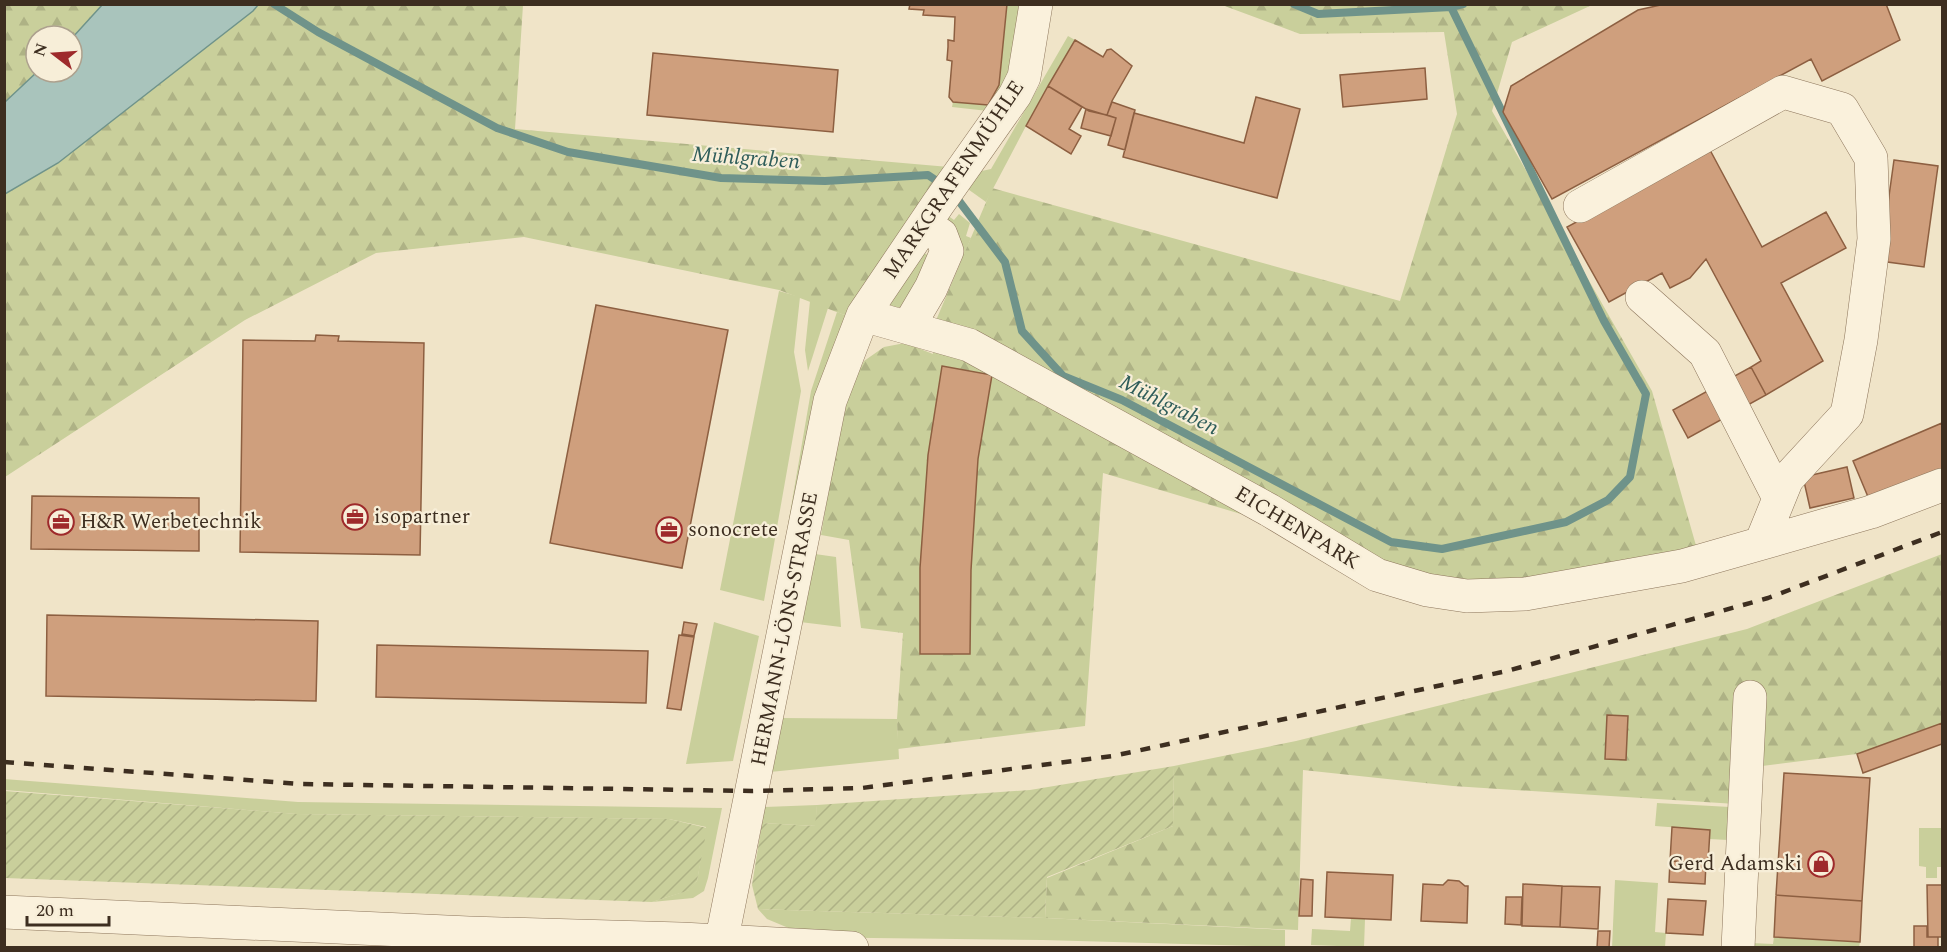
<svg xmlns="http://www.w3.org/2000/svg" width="1947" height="952" viewBox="0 0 1947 952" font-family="Spectral,serif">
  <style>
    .grass { fill: #c9cf9b }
    .forest { fill: url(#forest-firs) }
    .garden { fill: url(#garden-furrows) }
    .water { fill: #a9c4bc; stroke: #6f938a; stroke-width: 1.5 }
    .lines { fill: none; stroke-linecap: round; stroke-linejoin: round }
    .stream { stroke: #6f938a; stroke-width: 8 }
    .building { fill: #cf9f7d; stroke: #8d5f41; stroke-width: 1.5 }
    .minor-casing { stroke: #8d765c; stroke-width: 34 }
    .minor { stroke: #faf1dc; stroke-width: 33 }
    .rail { stroke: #3d2e20; stroke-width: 4.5; stroke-dasharray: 10 10; stroke-linecap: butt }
    .labels { text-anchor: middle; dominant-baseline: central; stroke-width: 4.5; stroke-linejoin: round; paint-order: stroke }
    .street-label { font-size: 21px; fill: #3d2e20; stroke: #f7eed8 }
    .poi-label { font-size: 21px; fill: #3d2e20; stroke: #f7eed8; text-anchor: start }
    .water-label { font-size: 22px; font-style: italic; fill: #2f5d5a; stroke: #f7eed8 }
  </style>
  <defs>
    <pattern id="forest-firs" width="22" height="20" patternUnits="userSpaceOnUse" patternTransform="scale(1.5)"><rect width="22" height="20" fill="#c9cf9b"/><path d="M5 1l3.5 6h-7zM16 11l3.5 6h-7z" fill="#aeb285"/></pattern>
    <pattern id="garden-furrows" width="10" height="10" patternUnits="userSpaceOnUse" patternTransform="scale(1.5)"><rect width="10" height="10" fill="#c9cf9b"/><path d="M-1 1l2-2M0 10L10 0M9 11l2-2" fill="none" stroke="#aeb285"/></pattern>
  </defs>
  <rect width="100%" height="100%" fill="#f0e4c8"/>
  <path class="grass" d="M 1007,5 L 1022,5 L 1010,82 L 988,111 L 952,107 L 953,102 L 989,105 L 999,85 Z
    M 1068,36 L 1075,40 L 1026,126 L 986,202 L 965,187 L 977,172 L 991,169 Z
    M 940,210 L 954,220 L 959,214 L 970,223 L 966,236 L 971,238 L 962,260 Z
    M 917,248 L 929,256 L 909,305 L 896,308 L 887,303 Z
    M 779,291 L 800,297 L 794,352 L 801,391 L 764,601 L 720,590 Z
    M 810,301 L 828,308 L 808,371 L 805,350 Z
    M 837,312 L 847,316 L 774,606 L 811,391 Z
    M 815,554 L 836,557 L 841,627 L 800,622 Z
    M 714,622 L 759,636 L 733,761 L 686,764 Z
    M 783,718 L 897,719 L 899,759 L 770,772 Z
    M 4,779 L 298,802 L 722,808 L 708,878 L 704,891 L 693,898 L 652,902 L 689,890 L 697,881 L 706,827 L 669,819 L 296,814 L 5,790 Z
    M 1657,803 L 1730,807 L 1728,840 L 1709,839 L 1709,830 L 1655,826 Z
    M 817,805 L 816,826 L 762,823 L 765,807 Z
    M 1919,828 L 1942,828 L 1942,867 L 1937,867 L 1937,878 L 1926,878 L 1926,867 L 1919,866 Z
    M 1615,880 L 1658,883 L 1655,932 L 1666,933 L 1665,947 L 1612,948 Z
    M 758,909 L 1045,918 L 1285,930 L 1285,947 L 1043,940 L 791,937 L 791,929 L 767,919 Z
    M 1351,918 L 1365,919 L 1364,947 L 1311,945 L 1312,929 L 1350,931 Z
    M 1774,937 L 1860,942 L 1859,947 L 1751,948 L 1751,943 L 1773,944 Z"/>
  <path class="forest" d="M 258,4 L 523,5 L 515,129 L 949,167 L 847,316 L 779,290 L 524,237 L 376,253 L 245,320 L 5,477 L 4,194 L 58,163 L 253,11 Z
    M 5,5 L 103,5 L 72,38 L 72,36 L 36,36 L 37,72 L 5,102 Z
    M 1222,5 L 1592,5 L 1512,42 L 1492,111 L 1652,391 L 1697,549 L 1514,580 L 1468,581 L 1428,576 L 1383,562 L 1352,547 L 1103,473 L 1085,726 L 898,749 L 897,719 L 903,633 L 861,628 L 849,540 L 821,535 L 843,405 L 864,361 L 884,347 L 905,343 L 933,354 L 937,318 L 992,188 L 1400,301 L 1457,114 L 1444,32 L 1300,34 Z
    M 1942,554 L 1942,736 L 1927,745 L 1738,769 L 1736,804 L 1453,786 L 1303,770 L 1298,930 L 1045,918 L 1047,878 L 1173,826 L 1174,766 L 1296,741 L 1747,629 Z"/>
  <path class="garden" d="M 1174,766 L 1173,826 L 1047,877 L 1045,918 L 758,909 L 752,885 L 762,823 L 815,826 L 817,805 L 1030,790 Z
    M 5,791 L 297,814 L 669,819 L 707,828 L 697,881 L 690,890 L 652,902 L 5,878 Z"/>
  <path class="water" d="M 103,4 L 258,5 L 253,11 L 58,163 L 5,194 L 5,102 L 37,72 L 72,72 L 72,38 Z"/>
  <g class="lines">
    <path class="stream" d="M 274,4 L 318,32 L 497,128 L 568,152 L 721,178 L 825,181 L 928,175 L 943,185
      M 1294,4 L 1318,14 L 1451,7 L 1463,4
      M 953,193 L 1005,262 L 1022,331 L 1063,376 L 1122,400 L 1391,542 L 1442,549 L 1566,522 L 1608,500 L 1630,477 L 1646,394 L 1604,321 L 1451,7"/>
  </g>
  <path class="building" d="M 910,4 L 1007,4 L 999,85 L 988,105 L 953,102 L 949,97 L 952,61 L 947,60 L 948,47 L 948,40 L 954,41 L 955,17 L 923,15 L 924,10 L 909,9 Z
    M 1665,4 L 1886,4 L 1900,40 L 1822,81 L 1811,59 L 1552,199 L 1503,112 L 1511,86 L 1638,10 Z
    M 1075,40 L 1103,57 L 1107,50 L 1111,49 L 1132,66 L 1112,101 L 1107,115 L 1089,111 L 1048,86 Z
    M 653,53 L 838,70 L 833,132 L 647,115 Z
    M 1425,68 L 1427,99 L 1343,107 L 1340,75 Z
    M 1048,86 L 1082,107 L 1069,129 L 1081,136 L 1071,154 L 1026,126 Z
    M 1256,97 L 1300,109 L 1277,198 L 1123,157 L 1134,113 L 1244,143 Z
    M 1112,102 L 1135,110 L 1125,150 L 1108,145 L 1116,118 L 1107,115 Z
    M 1086,109 L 1116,118 L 1111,136 L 1081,128 Z
    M 1710,150 L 1762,247 L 1826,212 L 1846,248 L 1781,283 L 1823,361 L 1766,395 L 1751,367 L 1761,361 L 1706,259 L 1690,278 L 1670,288 L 1662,273 L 1609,302 L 1567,227 Z
    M 1894,160 L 1938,166 L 1924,267 L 1880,261 Z
    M 596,305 L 728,330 L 682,568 L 550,543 Z
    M 316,335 L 339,336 L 338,341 L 424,343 L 420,555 L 240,552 L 243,340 L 315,341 Z
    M 942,366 L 992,375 L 978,459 L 971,570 L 970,654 L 920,654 L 920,568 L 928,455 Z
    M 1751,367 L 1766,395 L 1688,438 L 1673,410 Z
    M 1942,423 L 1942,473 L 1871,504 L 1853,461 Z
    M 1847,467 L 1854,498 L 1810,508 L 1803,477 Z
    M 32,496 L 199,498 L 199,551 L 31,549 Z
    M 47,615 L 318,621 L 316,701 L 46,696 Z
    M 684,622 L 697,624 L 694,636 L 682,634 Z
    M 679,635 L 694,637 L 681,710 L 667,708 Z
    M 377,645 L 648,651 L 646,703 L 376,697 Z
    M 1607,715 L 1628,716 L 1626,760 L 1605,759 Z
    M 1942,723 L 1942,744 L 1863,773 L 1857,754 Z
    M 1784,773 L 1870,778 L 1862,901 L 1776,895 Z
    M 1672,827 L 1710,830 L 1708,863 L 1670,861 Z
    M 1670,861 L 1706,863 L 1705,884 L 1669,882 Z
    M 1327,872 L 1393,875 L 1391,920 L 1325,917 Z
    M 1301,879 L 1313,880 L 1312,916 L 1299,916 Z
    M 1448,880 L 1459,881 L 1465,886 L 1468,886 L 1467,923 L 1421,921 L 1423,884 L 1443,885 Z
    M 1523,884 L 1562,886 L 1560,927 L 1522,926 Z
    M 1927,885 L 1942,885 L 1942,937 L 1928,937 Z
    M 1562,886 L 1600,887 L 1598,929 L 1560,927 Z
    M 1776,895 L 1862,901 L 1860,942 L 1774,937 Z
    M 1506,897 L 1522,897 L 1521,925 L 1505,924 Z
    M 1668,899 L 1706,901 L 1703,935 L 1666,933 Z
    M 1914,926 L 1927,926 L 1927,937 L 1938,937 L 1938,948 L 1914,948 Z
    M 1598,931 L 1610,931 L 1609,948 L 1597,948 Z"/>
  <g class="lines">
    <g class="minor-casing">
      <path id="minor" d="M 1580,206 L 1783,92 L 1842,109 L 1871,158 L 1874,239 L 1861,340 L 1847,414 L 1787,479 L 1761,543
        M 1642,297 L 1705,353 L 1779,498
        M 863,315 L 969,345 L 1269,510 L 1377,575 L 1427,590 L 1467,596 L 1525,594 L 1682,566 L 1871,512 L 1942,485
        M 908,327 L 931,288 L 947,251 L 941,235 L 924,225
        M 4,912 L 469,933 L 681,939 L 852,948
        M 720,948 L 830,401 L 863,315 L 938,204 L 1015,95 L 1024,77 L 1036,4
        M 1738,948 L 1750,697"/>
    </g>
    <use href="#minor" class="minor"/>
    <path class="rail" d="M 4,762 L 300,784 L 752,791 L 862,788 L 1113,756 L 1507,671 L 1768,598 L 1942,532"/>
  </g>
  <defs>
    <g id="office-ring" transform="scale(1.35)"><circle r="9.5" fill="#f7eed8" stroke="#9e2a2b" stroke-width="1.5"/><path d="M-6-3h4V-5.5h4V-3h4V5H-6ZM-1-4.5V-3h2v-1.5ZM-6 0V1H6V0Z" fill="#9e2a2b"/></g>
    <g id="shop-ring" transform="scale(1.35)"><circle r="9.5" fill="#f7eed8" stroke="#9e2a2b" stroke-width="1.5"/><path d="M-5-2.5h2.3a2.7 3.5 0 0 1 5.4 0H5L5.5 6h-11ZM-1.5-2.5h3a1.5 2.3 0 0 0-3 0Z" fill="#9e2a2b"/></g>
  </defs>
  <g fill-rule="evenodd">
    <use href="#office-ring" x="355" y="517"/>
    <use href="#office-ring" x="61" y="522"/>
    <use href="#office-ring" x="669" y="530"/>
    <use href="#shop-ring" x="1821" y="864"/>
  </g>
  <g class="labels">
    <g class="street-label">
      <text transform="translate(954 180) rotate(-56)">MARKGRAFENMÜHLE</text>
      <text transform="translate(1297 528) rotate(31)">EICHENPARK</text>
      <text transform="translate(785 629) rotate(-79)">HERMANN-LÖNS-STRASSE</text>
    </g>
    <g class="poi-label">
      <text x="374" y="517">isopartner</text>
      <text x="80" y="522">H&amp;R Werbetechnik</text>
      <text x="688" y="530">sonocrete</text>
      <text x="1802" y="864" text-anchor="end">Gerd Adamski</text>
    </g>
    <g class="water-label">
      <text transform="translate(746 158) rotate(4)">Mühlgraben</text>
      <text transform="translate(1169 405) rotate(27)">Mühlgraben</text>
    </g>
  </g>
  <rect width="1947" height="952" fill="none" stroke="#3d2e20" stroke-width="12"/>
  <g transform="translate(54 54) rotate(287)"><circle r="28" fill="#f7eed8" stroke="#ada18e" stroke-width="1.5"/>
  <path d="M0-4.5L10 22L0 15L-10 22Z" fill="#9e2a2b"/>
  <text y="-9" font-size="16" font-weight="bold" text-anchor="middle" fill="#3d2e20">N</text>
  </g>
  <path d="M27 916v9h82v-9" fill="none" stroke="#3d2e20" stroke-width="3"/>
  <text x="36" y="916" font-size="18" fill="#3d2e20" stroke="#f7eed8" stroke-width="4.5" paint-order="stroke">20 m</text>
</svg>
